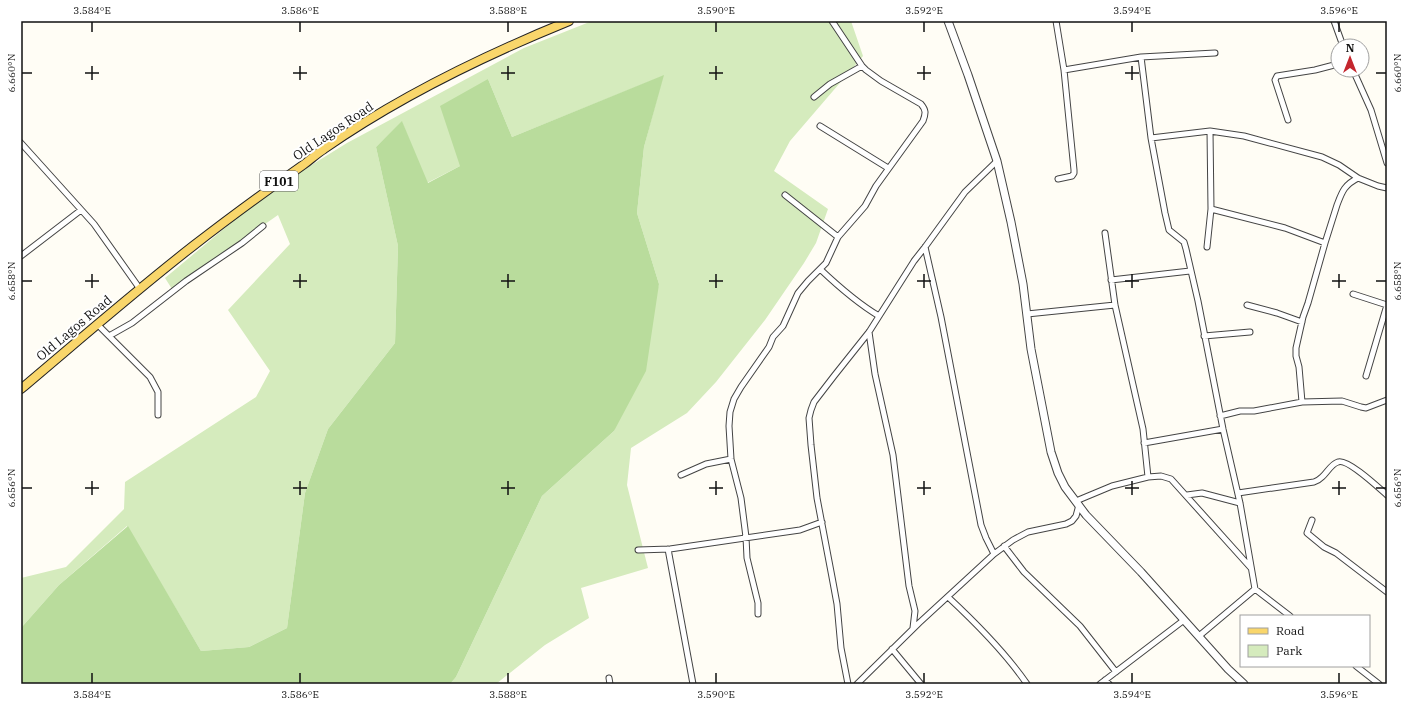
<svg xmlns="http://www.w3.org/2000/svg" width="1408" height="705" viewBox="0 0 1408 705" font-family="'IBM Plex Serif',serif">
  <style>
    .green { fill: #d5ebbd }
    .forest { fill: #b9dc9c }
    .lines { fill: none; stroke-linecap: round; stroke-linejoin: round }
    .minor-casing { stroke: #444; stroke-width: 7 }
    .tertiary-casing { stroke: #444; stroke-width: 9 }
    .primary-casing { stroke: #222; stroke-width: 10 }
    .minor { stroke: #fff; stroke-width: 5 }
    .tertiary { stroke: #fff; stroke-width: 7 }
    .primary { stroke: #f9d66b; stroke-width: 8 }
    .ticks { fill: none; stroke: #111; stroke-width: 1.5 }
    .labels { text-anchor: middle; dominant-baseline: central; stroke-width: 4; stroke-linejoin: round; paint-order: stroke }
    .shield { fill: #fff; stroke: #585858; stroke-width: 1 }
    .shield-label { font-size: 12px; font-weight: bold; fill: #111 }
    .street-label { font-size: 13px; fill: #111; stroke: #fff }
    .neatline { fill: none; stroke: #111; stroke-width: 1.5 }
    .ticks-label { font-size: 10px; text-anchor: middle; fill: #111 }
  </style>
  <rect width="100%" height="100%" fill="#fffdf5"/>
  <path class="green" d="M 592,21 L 851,21 L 863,56 L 790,141 L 774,171 L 828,209 L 816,243 L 804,263 L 765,320 L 716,382 L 687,413 L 631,448 L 627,485 L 648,568 L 581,588 L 589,618 L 545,645 L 496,684 L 450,684 L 456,677 L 542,496 L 614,431 L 659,284 L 637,213 L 644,147 L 663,76 L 512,137 L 488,79 L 460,166 L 427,183 L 402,122 L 376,147 L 398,246 L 395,343 L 328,429 L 305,493 L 287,628 L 249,647 L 201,651 L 127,526 L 59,585 L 21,628 L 21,578 L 66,567 L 124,509 L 125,482 L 256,397 L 270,371 L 228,310 L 290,244 L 278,215 L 172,289 L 165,278 L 268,192 L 347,143 L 524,48 Z"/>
  <path class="forest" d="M 664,75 L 644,147 L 637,213 L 659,284 L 646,371 L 614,431 L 542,496 L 456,677 L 450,684 L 21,684 L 21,628 L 59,585 L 128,526 L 201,651 L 249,647 L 287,628 L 305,493 L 328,429 L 395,343 L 398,246 L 376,147 L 402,121 L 428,183 L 460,166 L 440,106 L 488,79 L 512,137 Z"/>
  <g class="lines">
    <g class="minor-casing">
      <path id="minor" d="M 1056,21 L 1064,70 L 1074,170 L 1074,173 L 1072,176 L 1058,179
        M 1334,21 L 1343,46
        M 1141,57 L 1151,138 L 1165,213 L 1169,230 L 1184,242 L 1186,249 L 1198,301 L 1223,429 L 1240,503 L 1255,589 L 1290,616
        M 1064,70 L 1141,57 L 1215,53
        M 1353,70 L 1371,110 L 1387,163
        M 814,97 L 830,84 L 862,66
        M 1288,120 L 1275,80 L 1277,76 L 1315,70 L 1338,64
        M 820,126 L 888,168
        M 1151,138 L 1210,131 L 1244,136 L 1322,157 L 1339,165 L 1358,178 L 1378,186 L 1387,188
        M 21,143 L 94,224 L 140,289
        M 785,195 L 838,237
        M 1211,209 L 1285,228 L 1325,243
        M 925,247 L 941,317 L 981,525 L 986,538 L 994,554
        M 1207,247 L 1211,209 L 1210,131
        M 21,256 L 81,210
        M 820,269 C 839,287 857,303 879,316
        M 1111,280 L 1190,271
        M 1353,294 L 1387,305
        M 1247,305 L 1277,313 L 1302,322
        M 1027,314 L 1115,305
        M 97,324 L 150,377 L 158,392 L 158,415
        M 869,332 L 875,374 L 893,455 L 909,586 L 915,611 L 913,628
        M 109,336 L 132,323 L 186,281 L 242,243 L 263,226
        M 1204,336 L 1250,332
        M 1366,376 L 1387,305
        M 1302,402 L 1299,367 L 1296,356 L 1296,348 L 1303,317 L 1308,303 L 1325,243 L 1337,205 C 1342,192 1344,185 1358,178
        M 1220,416 L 1240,411 L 1254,411 L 1302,402 L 1342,401 L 1361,407 L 1366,408 L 1387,400
        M 1144,443 L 1223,429
        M 681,475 L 706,464 L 731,459
        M 1148,477 L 1161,476 L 1171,479 L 1251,568
        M 1238,493 L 1314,482 C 1317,481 1320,479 1322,477 C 1327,473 1331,464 1338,462 C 1347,458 1379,488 1387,495
        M 1187,495 L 1202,493 L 1240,503
        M 1076,501 L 1112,486 L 1148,477 L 1143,429 L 1115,305 L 1105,233
        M 1312,520 L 1307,533 L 1324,547 L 1336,553 L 1387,592
        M 1004,546 L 1024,572 L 1080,626 L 1116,672
        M 668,549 L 693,684
        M 638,550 L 670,549 L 800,530 L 822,522
        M 948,597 C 977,624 1005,652 1027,684
        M 758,614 L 758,603 L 747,558 L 746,537 L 741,498 L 731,459 L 729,426 L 730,412 L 734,399 L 741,387 L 769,347 L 773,337 L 783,326 L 798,293 L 808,281 L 826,263 L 838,237 L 865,206 L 876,186 L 923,121 C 926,113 926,110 921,104 L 881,81 L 866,70 L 862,66 L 832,21
        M 1199,636 L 1255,589
        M 892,649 L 921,684
        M 1356,666 L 1379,684
        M 609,678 L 610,684
        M 1105,680 L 1109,684
        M 848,684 L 841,648 L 837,604 L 832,577 L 817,498 L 811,445 L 809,418 L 811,410 L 814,402 L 834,376 L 869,332 L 914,261 L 925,247 L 965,192 L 997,161
        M 857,684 L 919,623 L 994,554 L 1013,540 L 1028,532 L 1066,524 L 1072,521 L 1076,516 L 1079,505
        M 1100,684 L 1184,620"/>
    </g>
    <g class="tertiary-casing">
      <path id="tertiary" d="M 948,21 L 968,75 L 997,161 L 1011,222 L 1023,284 L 1031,349 L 1051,452 L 1058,473 L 1065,487 L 1086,515 L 1141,572 L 1228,669 L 1244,684"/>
    </g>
    <g class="primary-casing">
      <path id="primary" d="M 21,389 C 78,341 134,292 193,246 C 229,218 266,191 303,165 C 310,160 316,154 324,149 C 400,96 483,56 569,21"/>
    </g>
    <use href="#minor" class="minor"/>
    <use href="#tertiary" class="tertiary"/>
    <use href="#primary" class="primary"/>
  </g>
  <path class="ticks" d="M 92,22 L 92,32M 300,22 L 300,32M 508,22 L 508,32M 716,22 L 716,32M 924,22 L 924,32M 1132,22 L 1132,32M 1339,22 L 1339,32M 92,66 L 92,80M 300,66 L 300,80M 508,66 L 508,80M 716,66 L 716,80M 924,66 L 924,80M 1132,66 L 1132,80M 22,73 L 32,73M 85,73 L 99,73M 293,73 L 307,73M 501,73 L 515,73M 709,73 L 723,73M 917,73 L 931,73M 1125,73 L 1139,73M 1376,73 L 1386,73M 92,274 L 92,288M 300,274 L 300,288M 508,274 L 508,288M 716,274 L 716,288M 924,274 L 924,288M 1132,274 L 1132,288M 1339,274 L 1339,288M 22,281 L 32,281M 85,281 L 99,281M 293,281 L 307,281M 501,281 L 515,281M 709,281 L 723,281M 917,281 L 931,281M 1125,281 L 1139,281M 1332,281 L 1346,281M 1376,281 L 1386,281M 92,481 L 92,495M 300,481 L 300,495M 508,481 L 508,495M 716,481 L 716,495M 924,481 L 924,495M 1132,481 L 1132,495M 1339,481 L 1339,495M 22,488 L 32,488M 85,488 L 99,488M 293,488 L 307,488M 501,488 L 515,488M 709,488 L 723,488M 917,488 L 931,488M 1125,488 L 1139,488M 1332,488 L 1346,488M 1376,488 L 1386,488M 92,673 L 92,683M 300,673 L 300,683M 508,673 L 508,683M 716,673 L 716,683M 924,673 L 924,683M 1132,673 L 1132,683M 1339,673 L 1339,683"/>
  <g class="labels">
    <rect class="shield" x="260" y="171" width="38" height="20" rx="3"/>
    <g class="shield-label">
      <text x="279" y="181">F101</text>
    </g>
    <g class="street-label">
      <text transform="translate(333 131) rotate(-34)">Old Lagos Road</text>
      <text transform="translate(74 328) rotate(-40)">Old Lagos Road</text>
    </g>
  </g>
  <rect width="1408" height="705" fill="none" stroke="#ffffff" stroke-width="44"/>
  <rect x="1240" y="615" width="130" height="52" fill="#ffffff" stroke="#a0a0a0"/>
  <rect x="1248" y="628" width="20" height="6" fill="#f9d66b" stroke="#a0a0a0"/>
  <text x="1276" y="635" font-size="12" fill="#111111">Road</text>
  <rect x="1248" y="645" width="20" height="12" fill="#d5ebbd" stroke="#a0a0a0"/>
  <text x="1276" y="655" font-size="12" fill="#111111">Park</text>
  <g transform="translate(1350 58)"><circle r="19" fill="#ffffff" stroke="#a0a0a0"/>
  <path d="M0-3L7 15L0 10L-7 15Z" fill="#c4262e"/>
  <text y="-6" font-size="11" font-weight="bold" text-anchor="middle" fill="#111111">N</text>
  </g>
  <rect x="22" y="22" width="1364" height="661" class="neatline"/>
  <g class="ticks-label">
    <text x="92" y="14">3.584°E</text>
    <text x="300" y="14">3.586°E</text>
    <text x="508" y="14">3.588°E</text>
    <text x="716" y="14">3.590°E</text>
    <text x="924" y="14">3.592°E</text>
    <text x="1132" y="14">3.594°E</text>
    <text x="1339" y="14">3.596°E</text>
    <text transform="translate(11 73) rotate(-90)" y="4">6.660°N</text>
    <text transform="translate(1397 73) rotate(-90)" y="4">6.660°N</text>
    <text transform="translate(11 281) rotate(-90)" y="4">6.658°N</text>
    <text transform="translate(1397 281) rotate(-90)" y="4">6.658°N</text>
    <text transform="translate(11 488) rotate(-90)" y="4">6.656°N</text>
    <text transform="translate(1397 488) rotate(-90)" y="4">6.656°N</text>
    <text x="92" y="698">3.584°E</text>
    <text x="300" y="698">3.586°E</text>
    <text x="508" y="698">3.588°E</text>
    <text x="716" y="698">3.590°E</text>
    <text x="924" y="698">3.592°E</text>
    <text x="1132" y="698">3.594°E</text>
    <text x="1339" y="698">3.596°E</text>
  </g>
</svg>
